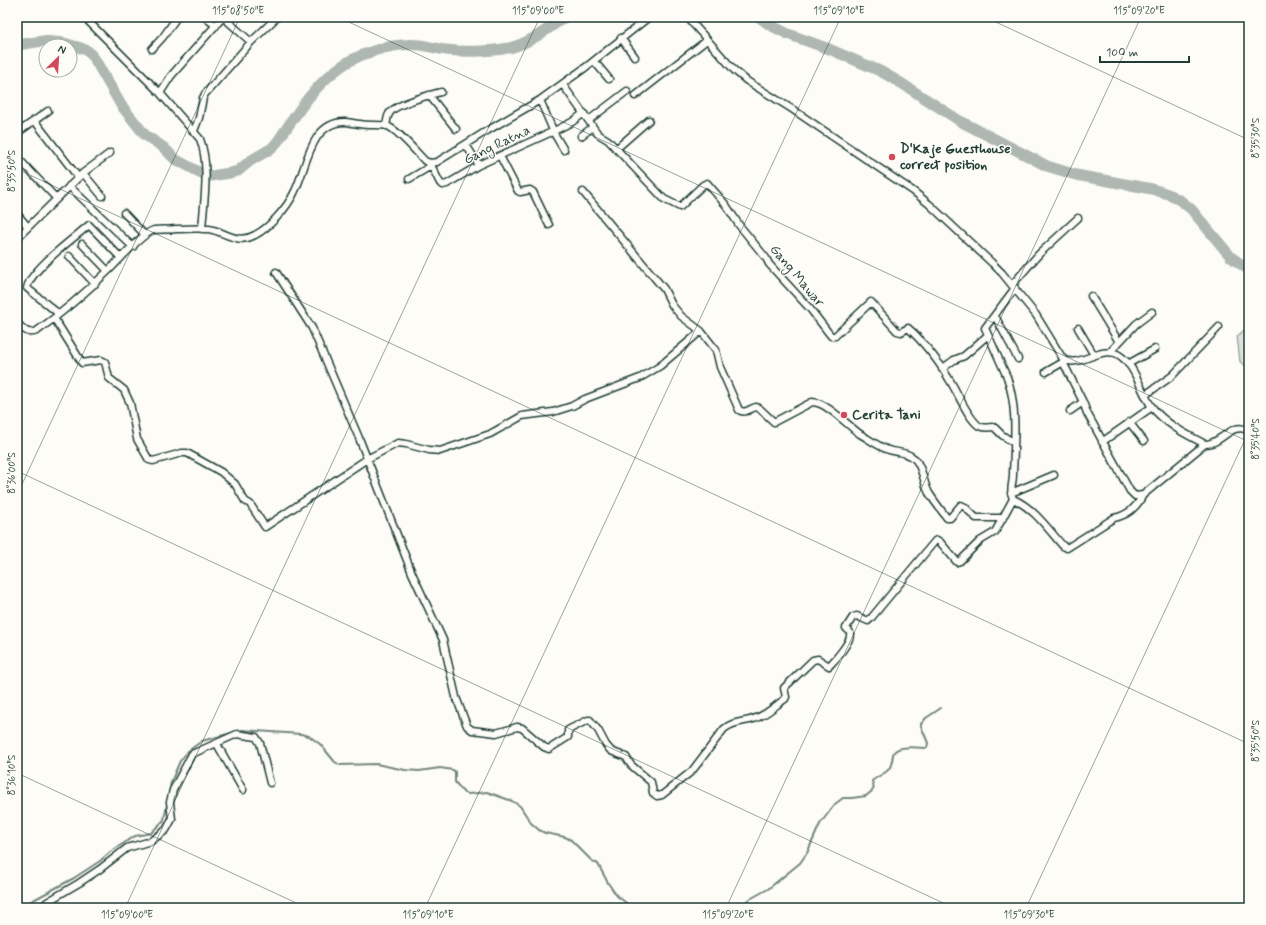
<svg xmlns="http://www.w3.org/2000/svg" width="1266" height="925" viewBox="0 0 1266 925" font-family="Mynerve,sans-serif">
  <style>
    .green { fill: #dde0db; stroke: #7e8e88 }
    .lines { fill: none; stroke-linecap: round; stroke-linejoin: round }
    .stream { stroke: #75877f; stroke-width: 2 }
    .river { stroke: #aeb8b1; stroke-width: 11 }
    .minor-casing { stroke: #1f3d34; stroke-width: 9 }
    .minor { stroke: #fdfcf7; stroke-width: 6 }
    .ticks { fill: none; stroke: #1f3d34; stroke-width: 1; stroke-opacity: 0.45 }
    .poi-dot { fill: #d1495b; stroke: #fdfcf7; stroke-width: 1.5 }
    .labels { text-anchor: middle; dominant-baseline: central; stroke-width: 3; stroke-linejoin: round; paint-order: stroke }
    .street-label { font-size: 14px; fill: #1f3d34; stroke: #fdfcf7 }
    .poi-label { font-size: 14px; font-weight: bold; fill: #1f3d34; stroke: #fdfcf7; text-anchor: start }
    .neatline { fill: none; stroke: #1f3d34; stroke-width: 1.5 }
    .ticks-label { font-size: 10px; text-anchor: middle; fill: #1f3d34 }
  </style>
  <rect width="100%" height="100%" fill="#fdfcf7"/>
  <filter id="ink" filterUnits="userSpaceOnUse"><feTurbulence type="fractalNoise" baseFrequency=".025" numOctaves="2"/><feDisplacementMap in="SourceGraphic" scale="8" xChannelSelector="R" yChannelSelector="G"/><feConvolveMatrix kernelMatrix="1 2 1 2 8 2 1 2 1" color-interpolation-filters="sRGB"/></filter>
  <g filter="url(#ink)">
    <path class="green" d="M 1249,326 L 1249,368 L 1240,362 L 1237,336 Z"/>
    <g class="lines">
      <path class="stream" d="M 168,799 L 171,782 L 180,761 L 188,751 L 202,741 L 242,730 L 301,734 L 309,736 L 320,744 L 335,762 L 340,765 L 376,764 L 405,770 L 419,771 L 440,768 L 453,770 L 455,772 L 455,782 L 464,793 L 469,794 L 487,792 L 512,801 L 520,806 L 531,823 L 539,830 L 545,833 L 565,837 L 571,840 L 592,861 L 598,864 L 608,883 L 617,896 L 633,908
        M 17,904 L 28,903 L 74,878 L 100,861 L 110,852 L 135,836 L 151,833 L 164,820 L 167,805
        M 734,908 L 768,889 L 800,863 L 807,853 L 820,824 L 835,804 L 843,798 L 852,798 L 866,796 L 872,791 L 874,788 L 872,781 C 876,777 886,773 888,770 C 892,766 892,760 893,755 C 894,744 919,748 927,748 L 928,743 L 921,726 L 921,724 L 926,718 L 941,708"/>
      <path class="river" d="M 759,17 L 770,25 L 788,34 L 829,49 L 880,71 L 901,83 L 960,121 L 1047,166 L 1076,175 L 1152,189 L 1168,194 L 1181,201 L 1191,209 L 1231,257 L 1249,270
        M 17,45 L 43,41 L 64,43 L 81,48 L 88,51 L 94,58 L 121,105 L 145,135 L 163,147 L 175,159 L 199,172 L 211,176 L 230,173 L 238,171 L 250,161 L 272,148 L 278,141 C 295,116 311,90 335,71 C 355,54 393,42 420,45 C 429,46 437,49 446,50 C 464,52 499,52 516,46 C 534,40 549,28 565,17"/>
      <g class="minor-casing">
        <path id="minor" d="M 84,17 L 160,93
          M 205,17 L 216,26
          M 223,17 L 251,42
          M 687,17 L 734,70 L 747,81 L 792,109 L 913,191 L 929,204 L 992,263 L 1002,273 L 1036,315 L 1063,359 C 1080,369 1101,344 1119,355 C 1136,366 1140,391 1152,407 C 1164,423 1187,435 1205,444 C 1221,445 1232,420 1249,431
          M 621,38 L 635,57
          M 152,49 L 163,37 L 177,17
          M 594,61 L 609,79
          M 563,85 L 598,134 L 608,140 L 664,199 L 680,207 L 703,185 L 707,183 L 726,205 L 739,225 L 766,258 L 769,264 L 811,310 L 831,336 L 835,336 L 871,302 L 897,331 L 901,332 L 908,328 C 922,340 940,363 949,379 C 957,391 967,417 979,426 C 984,429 989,427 994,427 L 1002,435 L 1014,443
          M 429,95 L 456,129
          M 635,96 L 707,40
          M 540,100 L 555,135 L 564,150
          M 34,120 L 78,177
          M 589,120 L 627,91
          M 386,126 C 387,122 387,117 389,114 C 394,104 430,95 441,92
          M 194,131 L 199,118 L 203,98 L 205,94 L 251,42 L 277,17
          M 17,133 L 48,111
          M 581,136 L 593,127
          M 466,145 L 479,165
          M 616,149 L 649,120
          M 500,156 L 518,191 L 520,192 L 530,190 L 533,192 L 549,225
          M 17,157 L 56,198
          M 430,163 L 440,183 L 443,185 L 447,184 L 479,165 L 554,131 L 572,122 L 584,113
          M 83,173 L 102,196
          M 409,179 L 431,166
          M 69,186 L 133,247
          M 583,192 L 664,289 L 672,305 L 681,316 L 701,331
          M 124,213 L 145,235
          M 17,214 L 28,227
          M 202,229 C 204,201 210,165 200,139 L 160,93 L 171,76 L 223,17
          M 17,238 L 83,173 L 110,153
          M 82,244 L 108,271
          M 69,256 L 95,284
          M 276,272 L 312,328 L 359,438 L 412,573 L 443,640 L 456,697 L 467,726 L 472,730 L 496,733 L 517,727 L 522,728 L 544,747 L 549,749 L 568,737 L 568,730 L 588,720 L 590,720 L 598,730 L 606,745 L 611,751 L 626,757 L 631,765 L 651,782 L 653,793 L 657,796 L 662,795 L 692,771 L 724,729 C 735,720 744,723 756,718 C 766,715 776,705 785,699 L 786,697 L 784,688 L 786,686 L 813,660 L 818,659 L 829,666 L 830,665 C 835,660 852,641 850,633 C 850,631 848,630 846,628 L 853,617 L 857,616 L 868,621 L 872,617 L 935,541 L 937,540 L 940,542 L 957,562 L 960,561 L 980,541 L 995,532 L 1013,499 C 1009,490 1013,484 1013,475 C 1014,441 1018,409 1007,377 L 985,328 L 1015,288
          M 1012,285 L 1039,254 L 1078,218
          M 1091,296 L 1119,342
          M 59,314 L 27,288 C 30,270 74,238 89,225 L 121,258
          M 995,316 L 1018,359
          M 54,318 L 82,363 L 101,360 L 105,362 L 109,378 L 124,390 L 130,403 L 137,439 L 149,460 L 153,461 L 182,453 L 187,453 L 221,472 L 235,484 L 245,501 L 250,504 L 265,527 L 367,459 L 398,443 L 406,444 L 429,450 L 440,451 L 490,434 L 522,416 L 553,412 L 572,406 L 585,399 L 640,378 L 660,366 L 701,331 L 716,350 L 720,367 L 739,410 C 745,414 749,409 756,407 L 759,408 L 774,422 L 812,402 C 827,402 847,425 860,434 C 867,438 878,446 886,449 C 895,453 907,451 915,459 C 923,468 923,482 929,493 C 934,501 941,510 947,518 L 950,518 L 961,505 L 965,507 L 976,518 L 1003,518
          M 17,323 C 23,329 28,335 37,331 C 62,313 85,293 107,272 C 117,263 142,233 154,230 C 161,229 169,230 176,229 C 187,229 198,228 209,229 C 226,232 237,245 255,235 C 269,228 287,208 294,193 C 307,169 309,122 345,122 C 350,122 355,124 360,124 C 369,126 379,124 387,126 C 397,129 417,153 425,161 L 430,163 L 437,162 L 485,132 L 540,100 L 586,67 L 649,17
          M 1078,328 L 1094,355
          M 1110,352 L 1136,324 L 1152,312
          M 1063,362 L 1083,402 L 1087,413 L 1130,491 L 1135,496 L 1143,495
          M 1128,364 L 1155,349
          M 942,369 L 954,360 L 964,356 L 988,335
          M 1046,372 L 1065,361
          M 1145,395 L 1172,376 L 1219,327
          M 1070,411 L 1083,402
          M 1129,422 L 1144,441
          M 1102,442 L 1152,407
          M 1011,493 L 1054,475
          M 1013,499 C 1034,508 1048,529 1063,546 L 1067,548 L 1114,518 C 1128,515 1136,508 1143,495 L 1205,444
          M 217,744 L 243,790
          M 44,908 L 44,905 L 47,902 L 79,883 L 100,869 L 127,848 L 151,841 L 166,830 L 172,819 L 170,802 L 173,790 L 192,754 L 237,734 L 256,737 L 260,743 L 270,783"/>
      </g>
      <use href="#minor" class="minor"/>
    </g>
  </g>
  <path class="ticks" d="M 338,17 L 1249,442M 985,17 L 1249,140M 17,169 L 1249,744M 17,471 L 954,908M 17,495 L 240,17M 17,773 L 307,908M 125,908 L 540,17M 425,908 L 841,17M 726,908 L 1141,17M 1026,908 L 1249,431"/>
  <g class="poi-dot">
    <circle cx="892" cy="157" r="4"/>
    <circle cx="844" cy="415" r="4"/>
  </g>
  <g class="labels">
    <g class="street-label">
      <text transform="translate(497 145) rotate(-26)">Gang Ratna</text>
      <text transform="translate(797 276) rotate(50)">Gang Mawar</text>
    </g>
    <g class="poi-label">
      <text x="900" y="149">D'Kaje Guesthouse<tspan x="900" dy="16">correct position</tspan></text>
      <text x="852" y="415">Cerita Tani</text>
    </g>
  </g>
  <rect width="1266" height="925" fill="none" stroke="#fdfcf7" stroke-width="44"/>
  <g transform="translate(58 58) rotate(25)"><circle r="19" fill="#fdfcf7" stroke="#a4b0a9"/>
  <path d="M0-3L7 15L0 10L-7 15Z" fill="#d1495b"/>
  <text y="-6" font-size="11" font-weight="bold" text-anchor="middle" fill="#1f3d34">N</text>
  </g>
  <path d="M1100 56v6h89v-6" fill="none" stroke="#1f3d34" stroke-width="2"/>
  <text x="1106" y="56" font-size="12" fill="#1f3d34" stroke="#fdfcf7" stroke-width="3" paint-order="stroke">100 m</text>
  <rect x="22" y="22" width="1222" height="881" class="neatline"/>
  <g class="ticks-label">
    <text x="238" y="14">115°08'50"E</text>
    <text x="538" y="14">115°09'00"E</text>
    <text x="839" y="14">115°09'10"E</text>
    <text x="1139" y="14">115°09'20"E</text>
    <text transform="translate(1255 138) rotate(-90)" y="4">8°35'30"S</text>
    <text transform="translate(11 171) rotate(-90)" y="4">8°35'50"S</text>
    <text transform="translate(1255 439) rotate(-90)" y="4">8°35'40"S</text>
    <text transform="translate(11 473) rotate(-90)" y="4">8°36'00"S</text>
    <text transform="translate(1255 741) rotate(-90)" y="4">8°35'50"S</text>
    <text transform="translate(11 775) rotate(-90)" y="4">8°36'10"S</text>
    <text x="127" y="918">115°09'00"E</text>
    <text x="428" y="918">115°09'10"E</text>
    <text x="728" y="918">115°09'20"E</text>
    <text x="1029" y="918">115°09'30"E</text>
  </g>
</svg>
